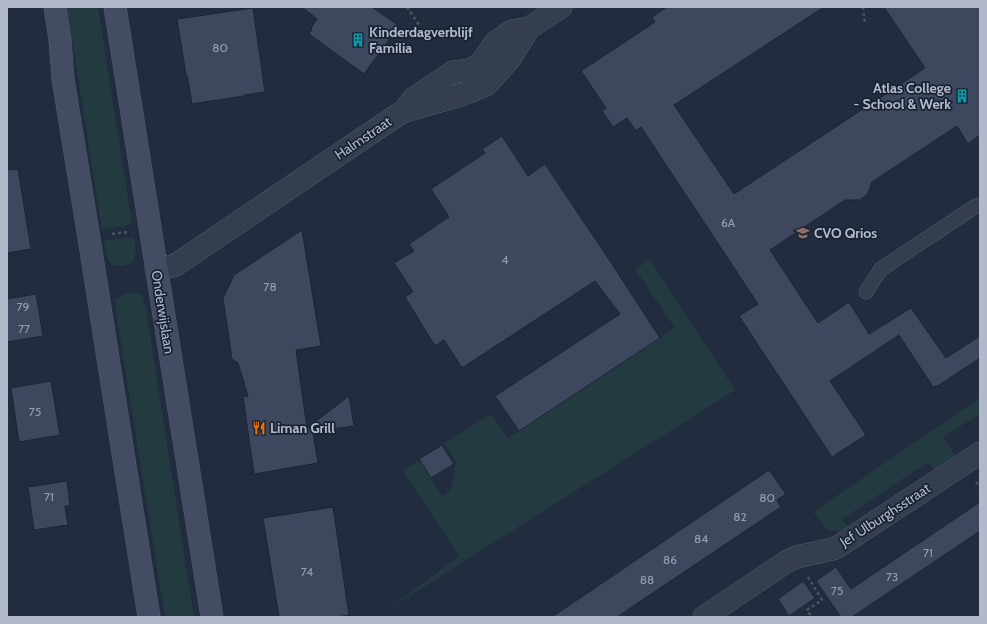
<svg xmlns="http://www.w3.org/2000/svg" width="987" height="624" viewBox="0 0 987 624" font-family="Cabin,sans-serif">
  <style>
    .green { fill: #233b40 }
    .building { fill: #3d485f; stroke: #1c2536 }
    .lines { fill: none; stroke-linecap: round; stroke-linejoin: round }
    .service-casing { stroke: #535c6d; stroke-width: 15 }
    .minor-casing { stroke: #535c6d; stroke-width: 23 }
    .secondary-casing { stroke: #535c6d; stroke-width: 23 }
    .path { stroke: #41585d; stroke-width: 2.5; stroke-dasharray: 3 3; stroke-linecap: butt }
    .service { stroke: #353e4f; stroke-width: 14 }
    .minor { stroke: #353e4f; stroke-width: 22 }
    .secondary { stroke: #434c62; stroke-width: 22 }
    .labels { text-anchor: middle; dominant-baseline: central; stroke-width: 3.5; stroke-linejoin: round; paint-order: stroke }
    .number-label { font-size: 12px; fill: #949daf }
    .poi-label { font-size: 14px; font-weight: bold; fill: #b1b9ca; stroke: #1a2334; text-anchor: start }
    .street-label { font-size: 14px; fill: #b1b9ca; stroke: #1a2334 }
  </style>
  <rect width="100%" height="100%" fill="#212c3f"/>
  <path class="green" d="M 67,7 L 98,7 L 132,224 L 102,230 Z
    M 134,237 L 136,251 L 134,261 C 125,266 112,271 107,257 C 105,253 105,246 104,241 Z
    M 650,260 L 735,390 L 387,610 L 459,556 L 403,471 L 419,460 L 442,496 L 451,490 L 456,462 L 444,443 L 491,414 L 508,438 L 675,328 L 635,269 Z
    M 135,292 L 142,295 L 146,309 L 194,617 L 165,617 L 117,318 L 115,300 L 125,294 Z
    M 980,398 L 980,414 L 943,437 L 955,456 L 934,469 L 928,462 L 842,519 L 848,527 L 839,532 L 827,529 L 813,512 Z"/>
  <path class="building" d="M 302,7 L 372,7 L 399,26 L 364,74 L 309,34 L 312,29 L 311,28 L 317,19 Z
    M 667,7 L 824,7 L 674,105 L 734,194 L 925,68 L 884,7 L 980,7 L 980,135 L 968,144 L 957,126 L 872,182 L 868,193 L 865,196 L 860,200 L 845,200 L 770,250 L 818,323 L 849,302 L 869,334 L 911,308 L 946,358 L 980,336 L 980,358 L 939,385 L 933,387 L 899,335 L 830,381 L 866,435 L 832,457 L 739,316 L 758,304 L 641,127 L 636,131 L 627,118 L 613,127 L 602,111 L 606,108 L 581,71 L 655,22 L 652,17 Z
    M 253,8 L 265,92 L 244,95 L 244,96 L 192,104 L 187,75 L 186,75 L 177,19 Z
    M 502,136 L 528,176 L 545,164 L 610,261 L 660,338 L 519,431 L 495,396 L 620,314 L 595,281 L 462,368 L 444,340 L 435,346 L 405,297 L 413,292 L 394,263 L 414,251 L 409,244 L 449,217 L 431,189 L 485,153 L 482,149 Z
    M 18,169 L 31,249 L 7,253 L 7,170 Z
    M 302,230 L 321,346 L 296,350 L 307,428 L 349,396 L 354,426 L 313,432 L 318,463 L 254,474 L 243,397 L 248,396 L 238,363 L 232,359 L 223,298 L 234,275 Z
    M 36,294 L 43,336 L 7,342 L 7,299 Z
    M 51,381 L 60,435 L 19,442 L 11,388 Z
    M 442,445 L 454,464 L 431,478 L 419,459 Z
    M 769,470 L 786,494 L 777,500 L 781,507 L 617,617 L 552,617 Z
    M 67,481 L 70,506 L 65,506 L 68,525 L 34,530 L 28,487 Z
    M 980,502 L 980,531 L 852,617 L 841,617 L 816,581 L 836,567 L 851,589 Z
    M 333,507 L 349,615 L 337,617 L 279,617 L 263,518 Z
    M 803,581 L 815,598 L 789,616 L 778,599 Z"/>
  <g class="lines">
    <g class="service-casing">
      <path id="service" d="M 866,292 L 881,269 L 976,206 L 980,206"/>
    </g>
    <g class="minor-casing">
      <path id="minor" d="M 407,107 L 414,98 L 453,72 L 471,70 L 481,63 L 495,43 L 512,31 L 529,28
        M 156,268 L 174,266 L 402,112 L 461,95 L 486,85 L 509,60 L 529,28 L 561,7
        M 704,617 L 786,562 L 796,557 L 833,549 L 839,546 L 980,453"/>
    </g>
    <g class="secondary-casing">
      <path id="secondary" d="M 55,7 L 60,40 L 63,79 L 89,238 L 149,617
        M 115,7 L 212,617"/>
    </g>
    <path class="path" d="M 407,7 L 419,25
      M 863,7 L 865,25
      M 112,234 L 127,232
      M 976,482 L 980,488
      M 808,577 L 822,600 L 807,610 L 812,617"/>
    <use href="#service" class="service"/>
    <use href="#minor" class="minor"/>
    <use href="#secondary" class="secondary"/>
  </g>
  <defs>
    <g id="building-bare" transform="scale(1.08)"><path d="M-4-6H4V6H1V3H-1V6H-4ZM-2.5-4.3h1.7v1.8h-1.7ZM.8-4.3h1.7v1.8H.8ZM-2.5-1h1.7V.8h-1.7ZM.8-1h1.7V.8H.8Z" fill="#0f9aa8" stroke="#1a2334" stroke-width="2.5" paint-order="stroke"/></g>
    <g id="university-bare" transform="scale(1.08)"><path d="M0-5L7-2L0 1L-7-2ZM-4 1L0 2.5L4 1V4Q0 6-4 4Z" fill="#8d6e63" stroke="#1a2334" stroke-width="2.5" paint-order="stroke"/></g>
    <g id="restaurant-bare" transform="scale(1.08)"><path d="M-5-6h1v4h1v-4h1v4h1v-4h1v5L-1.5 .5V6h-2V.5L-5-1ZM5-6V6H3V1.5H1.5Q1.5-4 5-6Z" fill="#e8710a" stroke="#1a2334" stroke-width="2.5" paint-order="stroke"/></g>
  </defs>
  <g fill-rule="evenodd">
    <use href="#building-bare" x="358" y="40"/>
    <use href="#building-bare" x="962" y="96"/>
    <use href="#university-bare" x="803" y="233"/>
    <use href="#restaurant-bare" x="259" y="428"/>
  </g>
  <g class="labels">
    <g class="number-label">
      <text x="220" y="47">80</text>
      <text x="728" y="222">6A</text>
      <text x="505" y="259">4</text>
      <text x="270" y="286">78</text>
      <text x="23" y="306">79</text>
      <text x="24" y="328">77</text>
      <text x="35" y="411">75</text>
      <text x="49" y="496">71</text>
      <text x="767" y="497">80</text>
      <text x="740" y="516">82</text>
      <text x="701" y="538">84</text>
      <text x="928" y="552">71</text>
      <text x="670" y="559">86</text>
      <text x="307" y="571">74</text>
      <text x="892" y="576">73</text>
      <text x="647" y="579">88</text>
      <text x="837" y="590">75</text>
    </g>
    <g class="poi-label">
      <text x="369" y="32">Kinderdagverblijf<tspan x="369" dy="16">Familia</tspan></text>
      <text x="951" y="88" text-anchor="end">Atlas College<tspan x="951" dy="16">- School &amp; Werk</tspan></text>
      <text x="814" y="233">CVO Qrios</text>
      <text x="270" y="428">Liman Grill</text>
    </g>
    <g class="street-label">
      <text transform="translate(363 138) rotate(-34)">Halmstraat</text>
      <text transform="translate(163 312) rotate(81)">Onderwijslaan</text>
      <text transform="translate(885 515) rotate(-33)">Jef Ulburghsstraat</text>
    </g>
  </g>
  <rect width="987" height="624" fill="none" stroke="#b1b9ca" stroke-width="16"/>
</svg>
